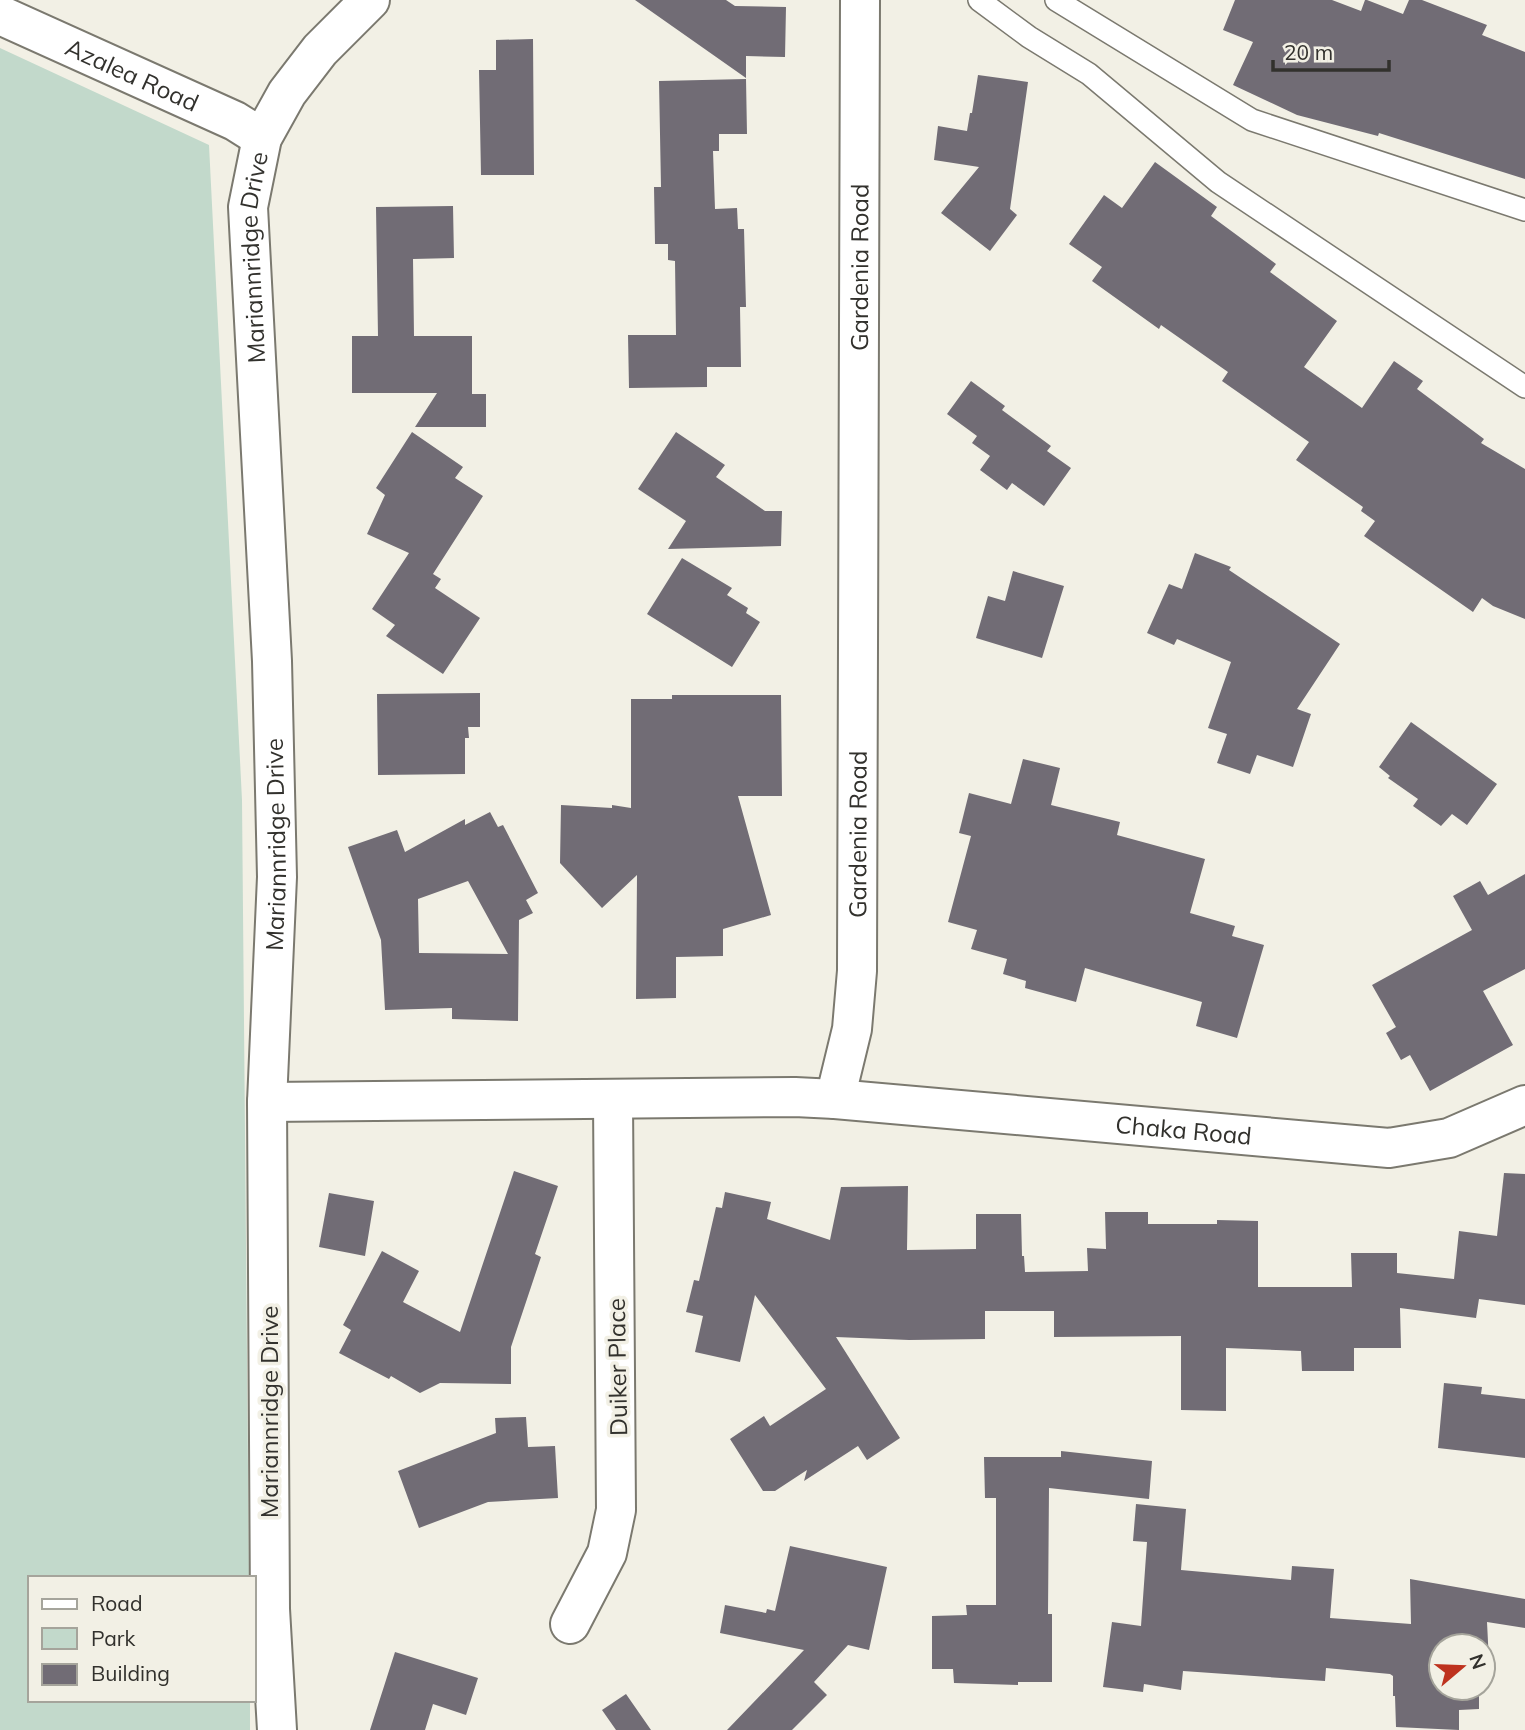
<svg xmlns="http://www.w3.org/2000/svg" width="1525" height="1730" viewBox="0 0 1525 1730" font-family="Mulish,sans-serif">
  <style>
    .green { fill: #c2d9cb }
    .building { fill: #716c75; fill-rule: evenodd }
    .lines { fill: none; stroke-linecap: round; stroke-linejoin: round }
    .lane-casing { stroke: #7b796f; stroke-width: 24 }
    .street-casing { stroke: #7b796f; stroke-width: 42 }
    .lane { stroke: #fff; stroke-width: 21 }
    .street { stroke: #fff; stroke-width: 38 }
    .labels { text-anchor: middle; dominant-baseline: central; stroke-width: 7; stroke-linejoin: round; paint-order: stroke }
    .street-label { font-size: 24px; fill: #32312d; stroke: #f2f0e5 }
  </style>
  <rect width="100%" height="100%" fill="#f2f0e5"/>
  <path class="green" d="M 0,48 L 209,145 L 242,800 L 249,1578 L 30,1578 L 30,1700 L 250,1700 L 250,1730 L 0,1730 Z"/>
  <path class="building" d="M 635,0 L 726,0 L 735,6 L 786,7 L 785,57 L 746,56 L 746,78 Z
    M 1235,0 L 1332,0 L 1361,11 L 1365,0 L 1367,0 L 1403,14 L 1409,0 L 1422,0 L 1487,25 L 1482,35 L 1525,52 L 1525,179 L 1379,133 L 1378,136 L 1297,115 L 1233,85 L 1253,42 L 1223,30 Z
    M 533,39 L 534,175 L 481,175 L 479,70 L 496,70 L 496,40 Z
    M 978,75 L 1028,82 L 1010,209 L 1017,215 L 990,251 L 941,213 L 979,167 L 934,160 L 938,126 L 967,131 L 970,113 L 972,113 Z
    M 746,79 L 747,134 L 719,134 L 719,151 L 713,151 L 715,209 L 737,208 L 738,229 L 744,229 L 746,307 L 740,307 L 741,367 L 707,367 L 707,387 L 629,388 L 628,335 L 676,335 L 675,261 L 668,260 L 668,244 L 655,244 L 654,187 L 661,187 L 659,81 Z
    M 1155,162 L 1217,207 L 1211,216 L 1276,264 L 1270,272 L 1337,321 L 1304,367 L 1362,408 L 1394,361 L 1423,381 L 1417,389 L 1484,439 L 1481,443 L 1525,469 L 1525,619 L 1493,606 L 1482,598 L 1473,612 L 1364,536 L 1375,521 L 1361,511 L 1363,507 L 1296,460 L 1309,442 L 1222,381 L 1228,372 L 1161,325 L 1159,329 L 1092,281 L 1102,267 L 1069,244 L 1104,195 L 1122,208 Z
    M 453,206 L 454,258 L 413,259 L 414,336 L 472,336 L 472,394 L 486,394 L 486,427 L 415,427 L 437,393 L 352,393 L 352,336 L 378,336 L 376,207 Z
    M 971,381 L 1005,406 L 1002,410 L 1051,446 L 1047,451 L 1071,468 L 1044,506 L 1012,483 L 1007,490 L 980,470 L 990,456 L 972,443 L 977,436 L 947,414 Z
    M 412,432 L 463,467 L 455,478 L 483,496 L 433,574 L 441,579 L 435,588 L 480,618 L 443,674 L 386,636 L 395,625 L 372,609 L 409,553 L 367,534 L 385,495 L 376,488 Z
    M 676,432 L 725,465 L 716,477 L 765,511 L 782,511 L 781,546 L 668,549 L 686,521 L 638,489 Z
    M 1195,553 L 1231,567 L 1229,570 L 1340,644 L 1297,709 L 1311,714 L 1293,767 L 1257,755 L 1250,774 L 1217,763 L 1227,734 L 1208,728 L 1231,662 L 1177,639 L 1174,645 L 1147,633 L 1169,584 L 1182,589 Z
    M 682,558 L 732,588 L 727,595 L 748,608 L 746,613 L 760,622 L 732,667 L 647,614 Z
    M 1013,571 L 1064,586 L 1042,658 L 976,638 L 988,596 L 1005,601 Z
    M 480,693 L 480,727 L 468,727 L 469,738 L 465,738 L 465,774 L 378,775 L 377,694 Z
    M 672,695 L 781,695 L 782,796 L 738,796 L 771,915 L 723,929 L 723,956 L 676,957 L 676,998 L 636,999 L 637,875 L 602,908 L 560,863 L 561,805 L 612,808 L 612,805 L 631,808 L 631,699 L 672,699 Z
    M 1411,722 L 1497,784 L 1467,825 L 1452,814 L 1441,826 L 1413,806 L 1418,799 L 1388,778 L 1390,776 L 1379,767 Z
    M 1023,759 L 1060,768 L 1051,805 L 1120,822 L 1117,835 L 1205,859 L 1190,913 L 1235,926 L 1232,936 L 1264,945 L 1237,1038 L 1196,1026 L 1202,1002 L 1085,968 L 1076,1002 L 1025,988 L 1026,981 L 1003,974 L 1007,959 L 971,949 L 977,930 L 948,922 L 971,836 L 959,833 L 969,793 L 1011,804 Z
    M 490,812 L 498,827 L 503,825 L 538,893 L 526,900 L 533,913 L 519,920 L 518,1021 L 452,1019 L 452,1008 L 385,1010 L 381,940 L 348,847 L 397,830 L 405,852 L 465,819 L 465,825 ZM 468,881 L 508,954 L 419,953 L 418,899 Z
    M 1525,874 L 1525,969 L 1483,991 L 1513,1045 L 1430,1091 L 1410,1055 L 1401,1060 L 1386,1033 L 1396,1027 L 1372,985 L 1472,930 L 1453,896 L 1480,881 L 1488,895 Z
    M 514,1171 L 558,1186 L 535,1254 L 541,1257 L 511,1347 L 511,1384 L 440,1383 L 420,1393 L 391,1376 L 389,1379 L 339,1353 L 351,1330 L 343,1325 L 382,1251 L 419,1271 L 403,1302 L 460,1332 Z
    M 1504,1173 L 1525,1174 L 1525,1305 L 1479,1299 L 1476,1318 L 1400,1308 L 1401,1348 L 1354,1348 L 1354,1371 L 1302,1371 L 1301,1351 L 1226,1348 L 1226,1411 L 1181,1410 L 1181,1336 L 1054,1337 L 1054,1311 L 985,1311 L 985,1339 L 909,1340 L 836,1337 L 900,1438 L 867,1460 L 858,1446 L 804,1481 L 807,1470 L 775,1491 L 763,1491 L 730,1439 L 764,1416 L 770,1426 L 826,1389 L 755,1295 L 740,1362 L 695,1352 L 703,1316 L 686,1312 L 694,1280 L 699,1281 L 716,1207 L 722,1208 L 725,1192 L 771,1202 L 767,1219 L 830,1240 L 841,1187 L 908,1186 L 907,1250 L 976,1249 L 976,1214 L 1021,1214 L 1022,1256 L 1024,1256 L 1025,1272 L 1088,1271 L 1087,1248 L 1106,1249 L 1105,1212 L 1148,1212 L 1148,1224 L 1217,1224 L 1217,1220 L 1258,1221 L 1258,1287 L 1352,1287 L 1351,1253 L 1397,1253 L 1397,1273 L 1454,1279 L 1459,1231 L 1497,1236 Z
    M 329,1193 L 374,1201 L 365,1256 L 319,1247 Z
    M 1444,1383 L 1482,1387 L 1481,1394 L 1525,1399 L 1525,1458 L 1438,1448 Z
    M 526,1417 L 528,1447 L 555,1446 L 558,1498 L 488,1502 L 419,1528 L 398,1471 L 496,1433 L 495,1418 Z
    M 1061,1451 L 1152,1461 L 1149,1499 L 1049,1488 L 1048,1614 L 1052,1614 L 1052,1682 L 1018,1682 L 1018,1685 L 954,1683 L 953,1669 L 932,1669 L 932,1616 L 967,1615 L 966,1605 L 996,1605 L 996,1498 L 985,1498 L 984,1457 L 1061,1457 Z
    M 1136,1504 L 1186,1509 L 1181,1570 L 1291,1580 L 1292,1566 L 1334,1569 L 1330,1618 L 1411,1624 L 1410,1579 L 1525,1599 L 1525,1628 L 1487,1622 L 1490,1682 L 1483,1682 L 1483,1646 L 1441,1646 L 1441,1688 L 1479,1688 L 1479,1709 L 1459,1710 L 1459,1730 L 1396,1727 L 1395,1696 L 1393,1696 L 1393,1676 L 1390,1674 L 1326,1668 L 1325,1681 L 1183,1671 L 1181,1690 L 1144,1684 L 1143,1692 L 1103,1687 L 1112,1622 L 1141,1626 L 1147,1542 L 1133,1541 Z
    M 790,1546 L 887,1567 L 869,1650 L 848,1645 L 814,1682 L 827,1695 L 792,1730 L 727,1730 L 804,1650 L 720,1633 L 725,1605 L 766,1613 L 767,1609 L 775,1611 Z
    M 395,1652 L 478,1678 L 466,1715 L 433,1704 L 425,1730 L 370,1730 Z
    M 626,1694 L 651,1730 L 616,1730 L 602,1710 Z"/>
  <g class="lines">
    <g class="lane-casing">
      <path id="lane" d="M 979,0 L 1029,37 L 1089,74 L 1218,182 L 1525,387
        M 1056,0 L 1252,120 L 1525,210"/>
    </g>
    <g class="street-casing">
      <g id="street">
        <path id="s1" d="M 0,15 L 235,121 L 262,138"/>
        <path id="s2" d="M 835,1099 L 1389,1148 L 1449,1138 L 1525,1105"/>
        <path id="s3" d="M 267,1102 L 795,1097 L 835,1099 L 852,1029 L 857,971 L 860,0"/>
        <path d="M 570,1624 L 607,1553 L 616,1510 L 613,1100"/>
        <path id="s4" d="M 277,1730 L 270,1609 L 267,1102 L 277,877 L 272,661 L 248,207 L 262,138 L 287,93 L 320,50 L 370,0"/>
      </g>
    </g>
    <use href="#lane" class="lane"/>
    <use href="#street" class="street"/>
  </g>
  <g class="labels">
    <g class="street-label">
      <text stroke="none"><textPath href="#s1" startOffset="145">Azalea Road</textPath></text>
      <text stroke="none"><textPath href="#s4" startOffset="1474">Mariannridge Drive</textPath></text>
      <text stroke="none"><textPath href="#s3" startOffset="1402">Gardenia Road</textPath></text>
      <text stroke="none"><textPath href="#s3" startOffset="835">Gardenia Road</textPath></text>
      <text stroke="none"><textPath href="#s4" startOffset="886">Mariannridge Drive</textPath></text>
      <text stroke="none"><textPath href="#s2" startOffset="350">Chaka Road</textPath></text>
      <text transform="translate(617 1367) rotate(-91)">Duiker Place</text>
      <text transform="translate(269 1412) rotate(-90)">Mariannridge Drive</text>
    </g>
  </g>
  <rect x="28" y="1576" width="228" height="126" fill="#f2f0e5" stroke="#a5a49b" stroke-width="2"/>
  <rect x="42" y="1599" width="35" height="10" fill="#ffffff" stroke="#a5a49b" stroke-width="2"/>
  <text x="91" y="1611" font-size="21" fill="#32312d">Road</text>
  <rect x="42" y="1628" width="35" height="21" fill="#c2d9cb" stroke="#a5a49b" stroke-width="2"/>
  <text x="91" y="1646" font-size="21" fill="#32312d">Park</text>
  <rect x="42" y="1664" width="35" height="21" fill="#716c75" stroke="#a5a49b" stroke-width="2"/>
  <text x="91" y="1681" font-size="21" fill="#32312d">Building</text>
  <g transform="translate(1462 1667) rotate(71)"><circle r="33" fill="#f2f0e5" stroke="#a5a49b" stroke-width="2"/>
  <path d="M0-5L12 26L0 18L-12 26Z" fill="#be321e"/>
  <text y="-10" font-size="19" font-weight="bold" text-anchor="middle" fill="#32312d">N</text>
  </g>
  <path d="M1273 60v10h116v-10" fill="none" stroke="#32312d" stroke-width="3.5"/>
  <text x="1284" y="60" font-size="21" fill="#32312d" stroke="#f2f0e5" stroke-width="5" paint-order="stroke">20 m</text>
</svg>
